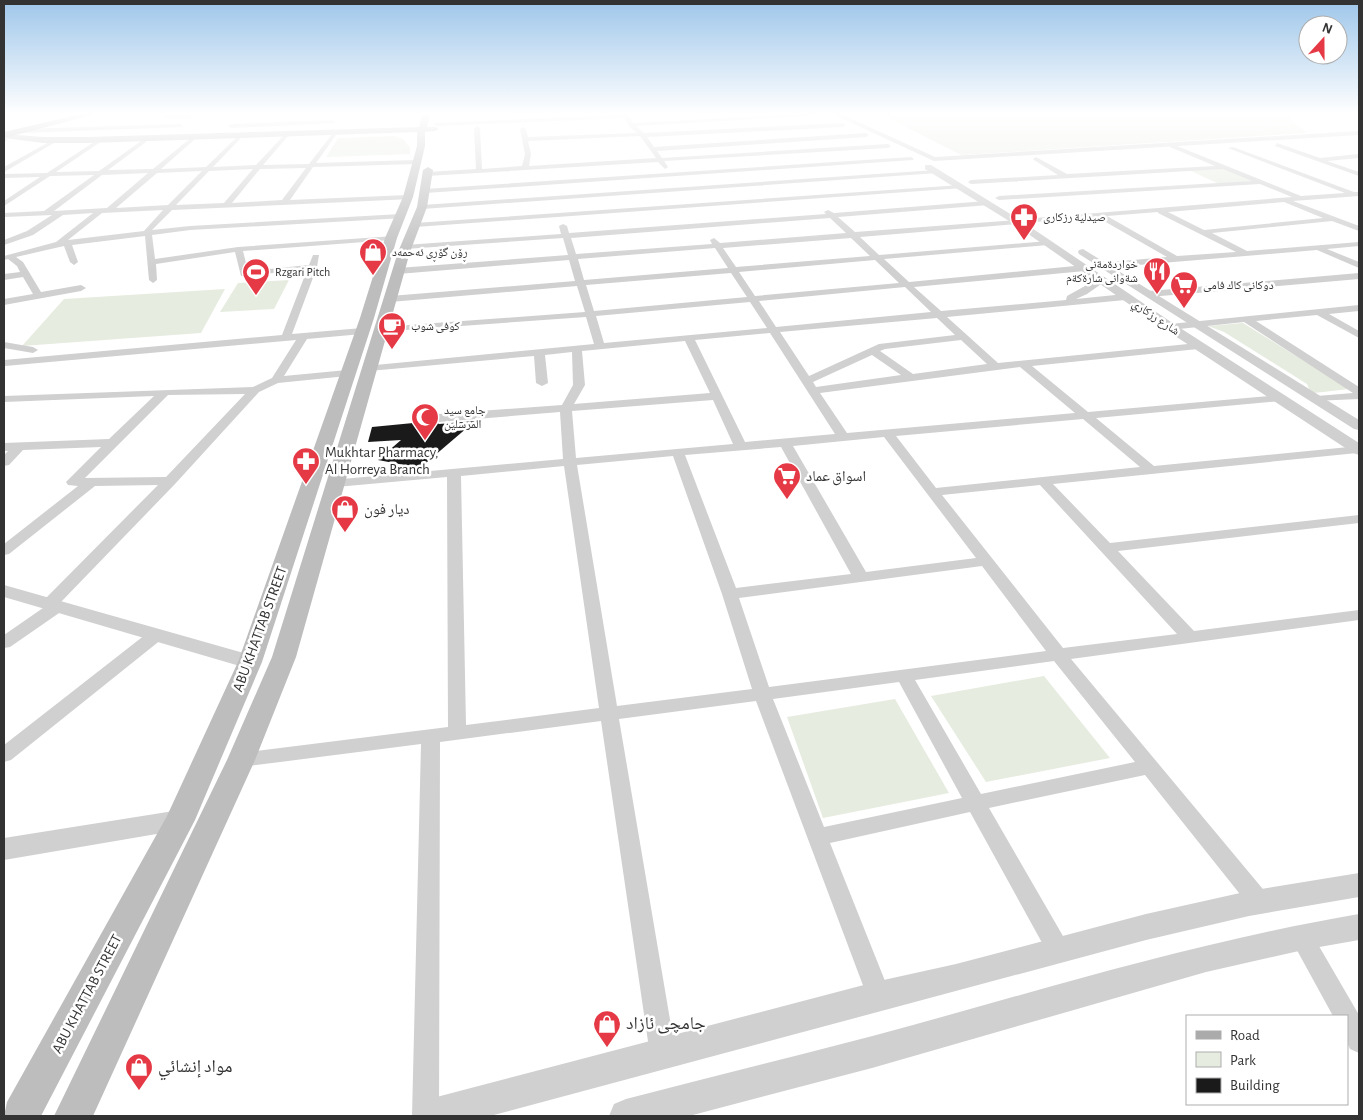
<svg xmlns="http://www.w3.org/2000/svg" width="1363" height="1120" viewBox="0 0 1363 1120" font-family="'Alegreya Sans','Noto Naskh Arabic',sans-serif">
  <style>
    .green { fill: #e6ecdf }
    .building { fill: #1a1a1a }
    .lines { fill: none; stroke-linecap: round; stroke-linejoin: round }
    .minor { fill: #d0d0d0; fill-rule: evenodd }
    .tertiary { fill: #d0d0d0; fill-rule: evenodd }
    .secondary { fill: #bdbdbd; fill-rule: evenodd }
    .primary { fill: #ababab; fill-rule: evenodd }
    .labels { text-anchor: middle; dominant-baseline: central; stroke-width: 5; stroke-linejoin: round; paint-order: stroke }
    .far-poi-label { font-size: 12px; fill: #333; stroke: #fff; text-anchor: start }
    .far-street-label { font-size: 12px; fill: #333; stroke: #fff }
    .poi-label { font-size: 15px; fill: #333; stroke: #fff; text-anchor: start }
    .street-label { font-size: 15px; fill: #333; stroke: #fff }
    .near-poi-label { font-size: 18px; fill: #333; stroke: #fff; text-anchor: start }
  </style>
  <rect width="100%" height="100%" fill="#fff"/>
  <path class="green" d="M 878,113 L 1300,113 L 1290,118 L 1307,133 L 961,155 Z
    M 394,136 L 403,139 L 410,148 L 410,154 L 326,157 L 338,138 Z
    M 1224,169 L 1253,181 L 1219,184 L 1189,170 Z
    M 289,280 L 274,309 L 220,312 L 238,283 Z
    M 225,289 L 201,333 L 22,346 L 64,299 Z
    M 1243,323 L 1349,389 L 1314,393 L 1309,389 L 1307,384 L 1224,332 L 1208,326 Z
    M 1044,676 L 1110,758 L 986,782 L 931,696 Z
    M 895,699 L 949,793 L 823,818 L 787,717 Z"/>
  <path class="building" d="M 434,421 L 439,424 L 475,421 L 420,468 L 378,460 L 401,440 L 368,442 L 372,427 Z"/>
  <g class="lines">
    <path class="minor" d="M 621,113 L 627,113 L 633,123 L 822,113 L 825,115 L 636,126 L 644,133 L 843,123 L 846,125 L 843,127 L 647,137 L 654,147 L 866,133 L 869,135 L 866,137 L 657,151 L 662,158 L 888,144 L 891,146 L 888,148 L 664,161 L 668,167 L 665,169 L 658,162 L 427,176 L 424,174 L 427,172 L 476,169 L 474,128 L 477,126 L 480,128 L 482,169 L 522,166 L 525,154 L 520,129 L 523,127 L 526,129 L 528,137 L 637,133 L 629,126 L 624,118 L 436,126 L 434,123 L 622,115 ZM 640,136 L 656,158 L 529,166 L 531,154 L 528,141 Z
      M 166,115 L 190,115 L 193,117 L 190,119 L 164,118 Z
      M 334,120 L 336,123 L 231,128 L 228,126 L 231,124 Z
      M 181,124 L 183,127 L 21,133 L 18,131 L 21,129 Z
      M 333,133 L 336,135 L 316,163 L 416,160 L 419,162 L 416,164 L 313,167 L 290,200 L 408,195 L 411,195 L 411,199 L 172,210 L 152,230 L 190,226 L 401,214 L 404,214 L 404,218 L 190,230 L 152,235 L 155,259 L 238,247 L 394,236 L 395,238 L 391,240 L 243,251 L 248,271 L 309,265 L 313,255 L 319,255 L 317,267 L 292,334 L 362,328 L 367,331 L 362,334 L 307,339 L 284,376 L 347,370 L 352,373 L 347,376 L 278,383 L 259,392 L 175,484 L 60,603 L 64,607 L 62,611 L 10,647 L 4,648 L 4,635 L 43,608 L 41,605 L 43,601 L 158,485 L 95,486 L 9,554 L 4,555 L 4,544 L 78,486 L 68,485 L 66,482 L 101,447 L 23,450 L 9,465 L 4,466 L 4,455 L 8,451 L 4,451 L 4,443 L 109,439 L 154,396 L 4,402 L 4,396 L 253,387 L 272,378 L 296,340 L 5,366 L 4,360 L 282,335 L 307,270 L 241,276 L 235,252 L 156,264 L 157,280 L 153,283 L 149,280 L 145,236 L 72,245 L 78,262 L 74,265 L 70,262 L 64,246 L 16,257 L 23,262 L 41,292 L 81,285 L 86,288 L 81,291 L 4,305 L 4,299 L 33,294 L 23,277 L 4,280 L 4,274 L 20,272 L 17,266 L 8,259 L 4,260 L 4,256 L 56,242 L 93,213 L 63,215 L 33,235 L 4,245 L 4,240 L 27,231 L 52,215 L 4,217 L 4,213 L 44,211 L 94,175 L 50,176 L 4,206 L 4,201 L 40,177 L 4,178 L 4,174 L 47,173 L 97,140 L 99,143 L 56,172 L 99,171 L 144,139 L 146,142 L 108,170 L 153,169 L 192,137 L 194,140 L 161,169 L 206,167 L 238,136 L 240,139 L 213,167 L 256,165 L 285,134 L 288,136 L 263,165 L 309,164 ZM 306,168 L 282,200 L 232,203 L 260,169 ZM 253,169 L 224,203 L 176,205 L 209,171 ZM 202,171 L 168,205 L 116,208 L 157,173 ZM 148,173 L 107,208 L 54,211 L 102,175 ZM 163,210 L 144,231 L 68,240 L 102,213 ZM 245,394 L 166,477 L 85,478 L 168,395 Z
      M 4,138 L 7,139 L 8,140 L 4,142 Z
      M 49,142 L 54,143 L 4,172 L 4,167 Z
      M 1277,143 L 1320,158 L 1359,154 L 1359,158 L 1327,161 L 1359,172 L 1359,176 L 1275,146 Z
      M 1172,144 L 1301,196 L 1345,193 L 1228,148 L 1233,147 L 1354,192 L 1359,192 L 1359,196 L 1293,201 L 1359,226 L 1359,231 L 1332,221 L 1212,233 L 1247,251 L 1359,242 L 1359,246 L 1327,249 L 1359,262 L 1359,268 L 1317,250 L 1102,268 L 1099,267 L 1099,263 L 1167,257 L 1097,217 L 1035,222 L 1031,220 L 1035,218 L 1292,197 L 1260,184 L 999,200 L 995,198 L 999,196 L 1252,181 L 1223,169 L 971,184 L 968,182 L 971,180 L 1058,175 L 1034,160 L 1033,159 L 1036,157 L 1067,174 L 1215,166 L 1170,147 ZM 1284,202 L 1323,218 L 1204,230 L 1168,212 ZM 1158,212 L 1158,213 L 1236,252 L 1177,256 L 1107,216 Z
      M 911,157 L 914,159 L 913,160 L 425,193 L 421,191 L 425,189 Z
      M 936,170 L 939,172 L 938,173 L 422,209 L 418,207 L 422,205 Z
      M 961,185 L 964,187 L 963,188 L 415,227 L 411,225 L 415,223 Z
      M 986,201 L 990,203 L 989,205 L 838,217 L 855,232 L 1017,220 L 1021,222 L 1017,224 L 860,237 L 879,255 L 1048,241 L 1052,243 L 1048,245 L 884,259 L 909,282 L 1085,265 L 1089,268 L 1085,271 L 914,287 L 941,311 L 1066,300 L 1067,296 L 1101,277 L 1105,280 L 1104,282 L 1087,294 L 1076,299 L 1125,294 L 1130,297 L 1125,300 L 947,317 L 998,363 L 1198,343 L 1203,346 L 1198,349 L 1032,366 L 1088,412 L 1281,395 L 1287,398 L 1281,401 L 1096,418 L 1154,466 L 1359,446 L 1359,452 L 1357,453 L 1053,484 L 1110,543 L 1359,515 L 1359,523 L 1118,551 L 1194,631 L 1359,610 L 1359,620 L 1071,659 L 1267,894 L 1270,901 L 1267,908 L 1259,911 L 1251,908 L 1145,775 L 989,808 L 1067,943 L 1071,951 L 1067,959 L 1059,962 L 1051,959 L 970,812 L 830,843 L 891,996 L 888,1004 L 879,1008 L 870,1004 L 867,996 L 756,701 L 619,719 L 676,1055 L 672,1064 L 663,1068 L 654,1064 L 650,1055 L 601,721 L 440,742 L 439,1116 L 412,1116 L 421,744 L 241,767 L 234,765 L 231,760 L 234,755 L 241,753 L 448,727 L 447,477 L 336,487 L 329,483 L 331,480 L 563,459 L 560,412 L 439,422 L 433,418 L 439,414 L 562,405 L 573,385 L 572,352 L 545,355 L 548,383 L 542,386 L 536,383 L 534,356 L 369,371 L 365,370 L 364,368 L 365,366 L 594,344 L 586,317 L 377,332 L 376,330 L 381,327 L 585,312 L 577,286 L 390,302 L 385,299 L 390,296 L 575,281 L 569,260 L 398,274 L 394,271 L 398,268 L 568,255 L 563,238 L 405,249 L 401,247 L 405,245 L 561,234 L 559,226 L 563,224 L 567,226 L 569,233 L 826,214 L 824,212 L 828,210 L 834,213 ZM 830,218 L 846,233 L 720,243 L 714,238 L 710,240 L 712,244 L 576,254 L 571,238 ZM 851,238 L 870,256 L 736,267 L 723,248 ZM 715,248 L 728,268 L 584,280 L 578,259 ZM 875,260 L 899,283 L 755,296 L 739,272 ZM 731,273 L 747,297 L 594,311 L 586,285 ZM 905,287 L 931,312 L 776,327 L 759,301 ZM 750,302 L 767,328 L 604,343 L 596,316 ZM 937,318 L 955,335 L 879,344 L 809,376 L 780,332 ZM 770,333 L 835,434 L 745,442 L 695,340 ZM 961,340 L 987,364 L 913,374 L 880,351 L 885,349 ZM 685,341 L 710,393 L 574,404 L 585,385 L 582,351 ZM 872,355 L 901,375 L 816,387 L 813,382 ZM 1020,367 L 1075,413 L 847,433 L 820,393 ZM 713,400 L 733,444 L 576,458 L 572,411 ZM 1083,419 L 1140,467 L 936,488 L 896,436 ZM 884,437 L 976,558 L 866,572 L 793,446 ZM 781,447 L 851,574 L 736,588 L 685,455 ZM 673,456 L 722,594 L 752,689 L 617,706 L 577,465 ZM 564,466 L 599,708 L 466,725 L 461,476 ZM 1040,485 L 1177,634 L 1063,648 L 942,495 ZM 982,566 L 1046,651 L 769,687 L 739,598 ZM 1054,661 L 1135,762 L 981,794 L 915,680 ZM 899,682 L 962,798 L 824,827 L 773,699 Z
      M 1359,273 L 1359,279 L 1149,297 L 1144,294 L 1149,291 Z
      M 1359,305 L 1359,311 L 1329,314 L 1359,331 L 1359,338 L 1317,315 L 1256,321 L 1359,387 L 1359,399 L 1313,401 L 1311,399 L 1317,396 L 1353,393 L 1244,322 L 1170,330 L 1165,327 L 1170,324 Z
      M 4,342 L 33,347 L 38,350 L 33,353 L 4,348 Z
      M 156,630 L 162,631 L 164,635 L 162,639 L 11,760 L 4,762 L 4,745 L 150,631 Z
      M 1301,926 L 1309,929 L 1359,1015 L 1359,1053 L 1350,1049 L 1347,1042 L 1347,1016 L 1333,1016 L 1293,943 L 1289,936 L 1293,929 Z"/>
    <path class="tertiary" d="M 830,113 L 839,113 L 935,157 L 1359,131 L 1359,135 L 934,161 Z
      M 925,165 L 931,165 L 1020,220 L 1174,324 L 1359,443 L 1359,455 L 1353,453 L 1166,330 L 1014,224 L 925,169 Z
      M 1083,249 L 1359,420 L 1359,430 L 1354,429 L 1079,254 L 1078,252 L 1079,250 Z
      M 4,585 L 258,657 L 261,662 L 258,667 L 250,669 L 4,597 Z
      M 180,810 L 189,813 L 193,820 L 189,827 L 180,830 L 4,860 L 4,838 Z
      M 1359,873 L 1359,897 L 1249,916 L 1146,940 L 490,1116 L 412,1116 L 417,1104 L 429,1099 L 879,981 L 956,964 L 1146,914 L 1249,891 Z
      M 1359,914 L 1359,940 L 1308,949 L 1206,972 L 872,1068 L 689,1116 L 609,1116 L 614,1104 L 626,1099 C 722,1074 818,1051 913,1025 C 1061,984 1207,940 1359,914 Z"/>
    <path class="secondary" d="M 423,113 L 431,113 L 427,127 L 435,127 L 439,129 L 435,131 L 425,132 L 425,146 L 413,197 L 397,238 L 374,318 L 262,662 L 195,820 L 41,1116 L 4,1116 L 7,1102 L 167,816 L 238,662 L 360,318 L 385,238 L 403,197 L 417,146 L 417,132 L 88,143 L 43,143 L 4,138 L 4,134 L 43,137 L 88,137 L 419,127 Z
      M 428,167 L 433,170 L 427,207 L 410,252 L 296,657 L 255,760 L 93,1116 L 54,1116 L 227,760 L 272,657 L 398,252 L 417,207 L 423,170 Z"/>
    <path class="primary" d="M 85,113 L 100,113 L 4,138 L 4,132 Z"/>
  </g>
  <linearGradient id="sky" x2="0" y2="1"><stop stop-color="#9ec6ea"/><stop offset="0.42" stop-color="#fff"/><stop offset="1" stop-color="#fff" stop-opacity="0"/></linearGradient>
  <rect width="1363" height="270" fill="url(#sky)"/>
  <defs>
    <g id="pharmacy-pin" transform="scale(1.4375)"><path d="M0 17L-7.5 6A9.5 9.5 0 1 1 7.5 6Z" fill="#e63946" stroke="#fff"/><path d="M-2-6h4v4h4v4h-4v4h-4v-4h-4v-4h4Z" fill="#fff"/></g>
    <g id="shop-pin" transform="scale(1.4375)"><path d="M0 17L-7.5 6A9.5 9.5 0 1 1 7.5 6Z" fill="#e63946" stroke="#fff"/><path d="M-5-2.5h2.3a2.7 3.5 0 0 1 5.4 0H5L5.5 6h-11ZM-1.5-2.5h3a1.5 2.3 0 0 0-3 0Z" fill="#fff"/></g>
    <g id="restaurant-pin" transform="scale(1.4375)"><path d="M0 17L-7.5 6A9.5 9.5 0 1 1 7.5 6Z" fill="#e63946" stroke="#fff"/><path d="M-5-6h1v4h1v-4h1v4h1v-4h1v5L-1.5 .5V6h-2V.5L-5-1ZM5-6V6H3V1.5H1.5Q1.5-4 5-6Z" fill="#fff"/></g>
    <g id="stadium-pin" transform="scale(1.4375)"><path d="M0 17L-7.5 6A9.5 9.5 0 1 1 7.5 6Z" fill="#e63946" stroke="#fff"/><path d="M0-5a6.5 5 0 1 0 0 10a6.5 5 0 1 0 0-10ZM-3.5-1.8h7v3.6h-7Z" fill="#fff"/></g>
    <g id="supermarket-pin" transform="scale(1.4375)"><path d="M0 17L-7.5 6A9.5 9.5 0 1 1 7.5 6Z" fill="#e63946" stroke="#fff"/><path d="M-6-5.5h2.5l.6 2H6L4.5 2H-2.5L-4.4-4H-6ZM-1.5 3.2a1.3 1.3 0 1 0 .1 0ZM3 3.2a1.3 1.3 0 1 0 .1 0Z" fill="#fff"/></g>
    <g id="cafe-pin" transform="scale(1.4375)"><path d="M0 17L-7.5 6A9.5 9.5 0 1 1 7.5 6Z" fill="#e63946" stroke="#fff"/><path d="M-5.5-4.5H6V0H3Q3 3.5 0 3.5H-2.5Q-5.5 3.5-5.5 0ZM3-3.2v2h1.7v-2ZM-6 4.5H4V6H-6Z" fill="#fff"/></g>
    <g id="mosque-pin" transform="scale(1.4375)"><path d="M0 17L-7.5 6A9.5 9.5 0 1 1 7.5 6Z" fill="#e63946" stroke="#fff"/><path d="M3.5-4.9A6 6 0 1 0 3.5 4.9A5 5 0 1 1 3.5-4.9Z" fill="#fff"/></g>
  </defs>
  <g fill-rule="evenodd">
    <use href="#pharmacy-pin" x="1024" y="217"/>
    <use href="#shop-pin" x="373" y="252"/>
    <use href="#restaurant-pin" x="1157" y="271"/>
    <use href="#stadium-pin" x="256" y="272"/>
    <use href="#supermarket-pin" x="1184" y="285"/>
    <use href="#cafe-pin" x="392" y="326"/>
    <use href="#mosque-pin" x="425" y="417"/>
    <use href="#pharmacy-pin" x="306" y="461"/>
    <use href="#supermarket-pin" x="787" y="476"/>
    <use href="#shop-pin" x="345" y="509"/>
    <use href="#shop-pin" x="607" y="1024"/>
    <use href="#shop-pin" x="139" y="1067"/>
  </g>
  <g class="labels">
    <g class="far-poi-label">
      <text x="1043" y="217">صيدلية رزكارى</text>
      <text x="392" y="252">ڕۆن گۆڕی ئەحمەد</text>
      <text x="1138" y="264" text-anchor="end">خواردةمةنى<tspan x="1138" dy="14">شةوانى شارةكةم</tspan></text>
      <text x="275" y="272">Rzgari Pitch</text>
      <text x="1203" y="285">دوكانى كاك فامى</text>
      <text x="411" y="326">كوفى شوب</text>
      <text x="444" y="410">جامع سيد<tspan x="444" dy="14">المرسلين</tspan></text>
    </g>
    <g class="far-street-label">
      <text transform="translate(1156 317) rotate(34)">شارع رزكاري</text>
    </g>
    <g class="poi-label">
      <text x="325" y="452">Mukhtar Pharmacy,<tspan x="325" dy="17">Al Horreya Branch</tspan></text>
      <text x="806" y="476">اسواق عماد</text>
      <text x="364" y="509">ديار فون</text>
    </g>
    <g class="street-label">
      <text transform="translate(260 629) rotate(-70)">ABU KHATTAB STREET</text>
      <text transform="translate(87 994) rotate(-62)">ABU KHATTAB STREET</text>
    </g>
    <g class="near-poi-label">
      <text x="626" y="1024">جامچی ئازاد</text>
      <text x="158" y="1067">مواد إنشائي</text>
    </g>
  </g>
  <rect width="1363" height="1120" fill="none" stroke="#333333" stroke-width="10"/>
  <rect x="1186" y="1015" width="162" height="90" fill="#ffffff" stroke="#adadad"/>
  <rect x="1196" y="1031" width="25" height="8" fill="#ababab" stroke="#adadad"/>
  <text x="1230" y="1040" font-size="15" fill="#333333">Road</text>
  <rect x="1196" y="1052" width="25" height="15" fill="#e6ecdf" stroke="#adadad"/>
  <text x="1230" y="1065" font-size="15" fill="#333333">Park</text>
  <rect x="1196" y="1078" width="25" height="15" fill="#1a1a1a" stroke="#adadad"/>
  <text x="1230" y="1090" font-size="15" fill="#333333">Building</text>
  <g transform="translate(1323 40) rotate(21)"><circle r="24" fill="#ffffff" stroke="#adadad"/>
  <path d="M0-4L9 19L0 12L-9 19Z" fill="#e63946"/>
  <text y="-8" font-size="14" font-weight="bold" text-anchor="middle" fill="#333333">N</text>
  </g>
</svg>
